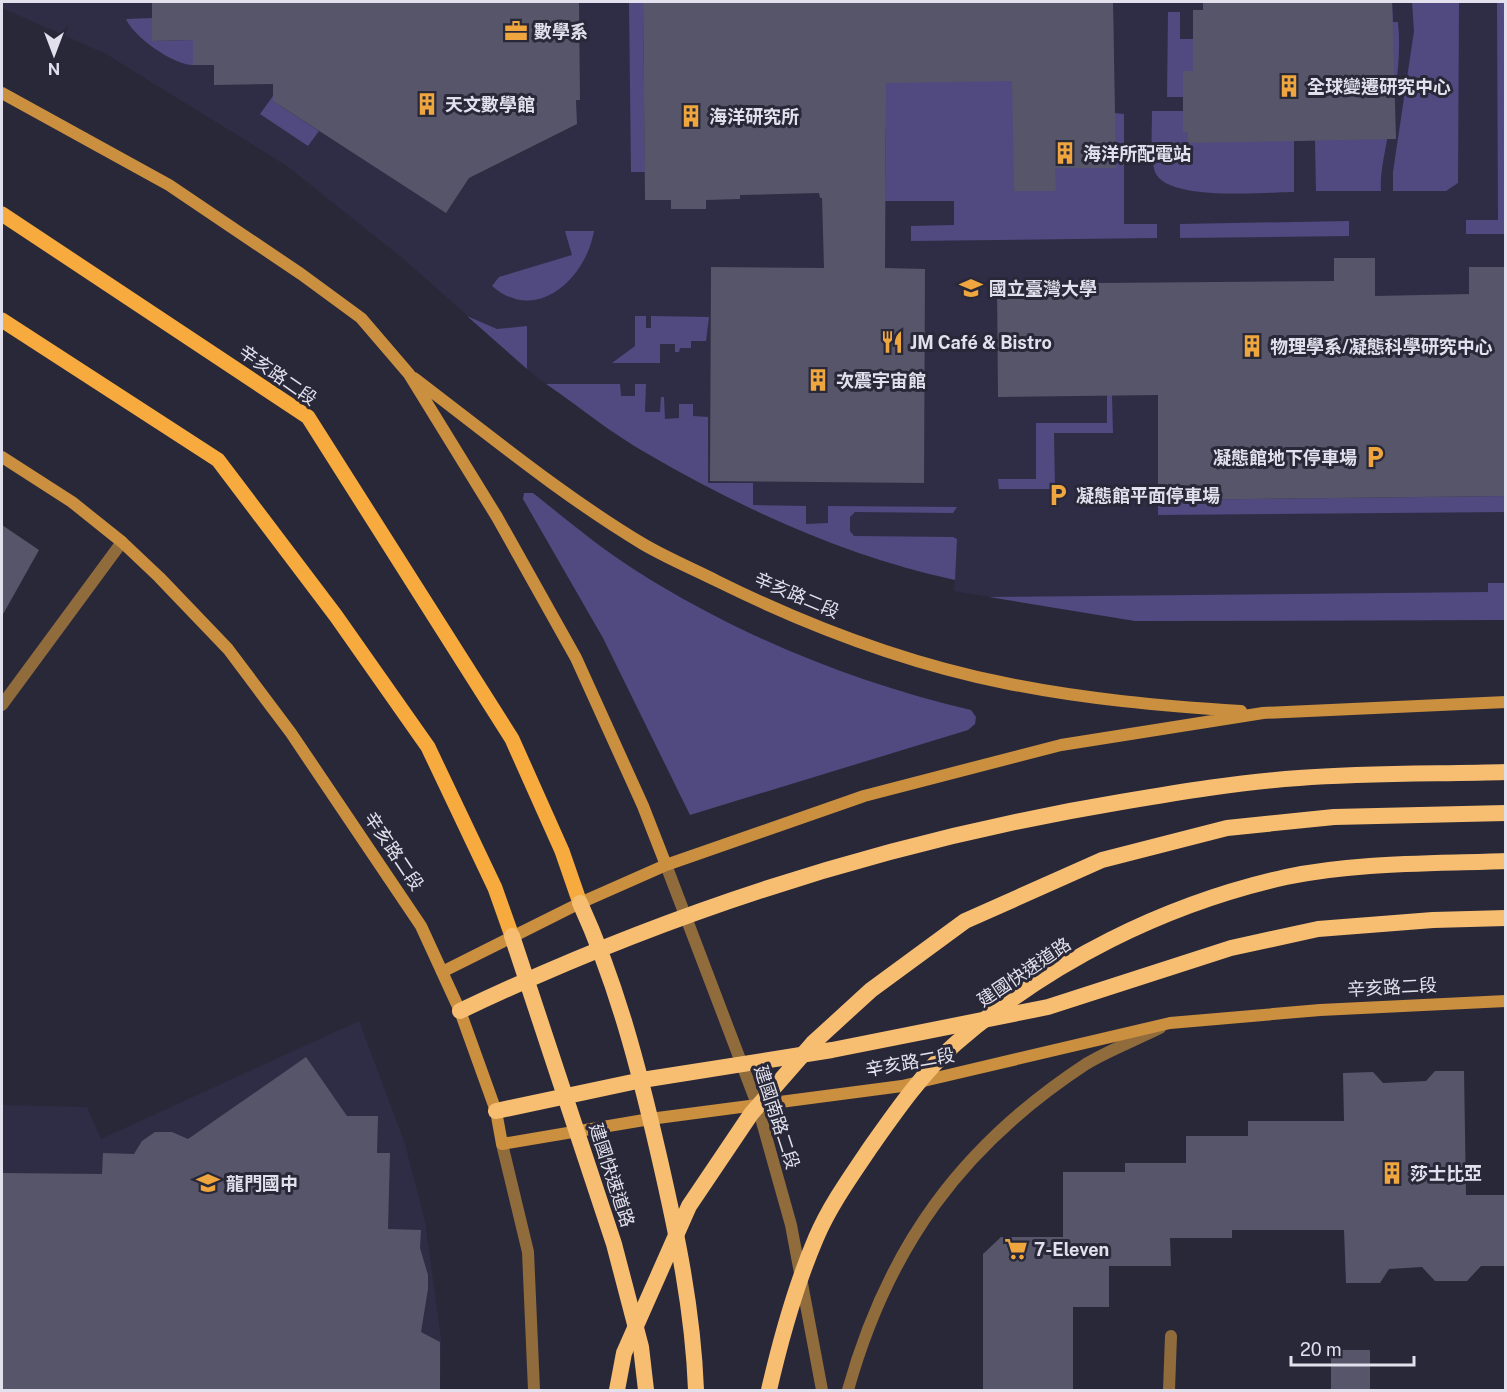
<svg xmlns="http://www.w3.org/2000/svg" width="1507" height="1392" viewBox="0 0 1507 1392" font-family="'Public Sans','Noto Sans TC',sans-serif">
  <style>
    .built { fill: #2f2d45 }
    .green { fill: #504a80 }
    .building { fill: #565569 }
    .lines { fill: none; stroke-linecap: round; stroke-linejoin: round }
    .minor { stroke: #906b3c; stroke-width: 12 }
    .tertiary { stroke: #906b3c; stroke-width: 12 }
    .secondary { stroke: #ca8f3f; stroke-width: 12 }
    .primary { stroke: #f7aa3d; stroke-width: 15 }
    .trunk { stroke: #f7be72; stroke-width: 16 }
    .trunk-bridge { stroke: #f7be72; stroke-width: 16 }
    .labels { text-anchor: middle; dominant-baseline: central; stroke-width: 6; stroke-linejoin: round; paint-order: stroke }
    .poi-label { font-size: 18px; font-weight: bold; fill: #e1e0ec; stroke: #292839; text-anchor: start }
    .street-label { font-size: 18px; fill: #e1e0ec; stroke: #292839 }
  </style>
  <rect width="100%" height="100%" fill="#292839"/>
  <path class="built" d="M 2,2 L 1505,2 L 1505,620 L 1135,621 L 954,591 L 955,579 L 919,572 L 870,556 L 784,522 L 646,453 L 535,376 L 406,261 L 287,166 L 106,54 L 2,8 Z
    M 359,1021 L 405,1144 L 425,1221 L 441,1339 L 440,1390 L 2,1390 L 2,1105 L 87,1107 L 101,1139 Z"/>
  <path class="green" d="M 629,2 L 643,2 L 645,172 L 631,172 Z
    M 758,2 L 1113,2 L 1114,113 L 1124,114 L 1124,224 L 1157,224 L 1157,238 L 911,241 L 911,226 L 954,225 L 954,201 L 885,201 L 886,129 L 819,129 L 748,60 Z
    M 1203,2 L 1392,2 L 1393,22 L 1398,22 C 1402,60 1394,103 1387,140 C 1384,158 1380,173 1381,191 L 1316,191 L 1315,140 L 1294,141 L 1294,192 C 1266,192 1167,202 1155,172 C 1150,158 1152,127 1152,111 L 1183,111 L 1183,97 L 1167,97 L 1168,12 L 1180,12 L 1180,39 L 1193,39 L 1193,10 L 1203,10 Z
    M 1412,2 L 1459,2 L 1458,183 L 1446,191 L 1393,191 L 1393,172 L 1414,31 Z
    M 1497,2 L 1506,2 L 1505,234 L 1466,234 L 1466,220 L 1498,220 Z
    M 152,18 L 153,41 L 193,40 L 193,65 C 173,65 134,37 126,19 Z
    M 273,96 L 273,101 L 319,131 L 308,146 L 260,114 Z
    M 1349,221 L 1349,236 L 1180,238 L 1180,224 Z
    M 565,231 L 594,231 C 586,278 537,325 492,286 L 499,277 L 572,255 Z
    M 467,316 L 497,329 L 527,326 L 527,369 Z
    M 635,316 L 646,316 L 646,328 L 651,328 L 651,316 L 709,317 L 706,341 L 691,341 L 691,348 L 680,348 L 679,352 L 675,352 L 675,344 L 660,344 L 660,363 L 612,363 L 635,346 Z
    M 546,384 L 620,384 L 621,396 L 635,396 L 635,384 L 646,384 L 645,412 L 660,412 L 661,397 L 664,397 L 665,419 L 679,418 L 679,404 L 693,404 L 693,416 L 708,417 L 708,483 L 753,483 L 753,505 L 806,506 L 806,524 L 828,523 L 828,506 L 957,507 L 953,513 L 855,512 L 850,517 L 850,531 L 854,536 L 953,537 L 957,539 L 955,580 C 848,557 742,509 648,454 C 612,434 580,407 546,384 Z
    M 1107,395 L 1112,395 L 1113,433 L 1054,433 L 1055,489 L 999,489 L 998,479 L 1036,479 L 1036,423 L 1107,423 Z
    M 524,493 L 533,493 C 567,520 599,547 635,570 C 737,635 854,683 971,710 L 976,717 L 975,724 L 968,730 L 690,815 L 603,638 L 523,499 Z
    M 1505,496 L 1506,512 L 1158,515 L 1158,500 Z
    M 1488,583 L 1505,583 L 1505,620 L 1135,621 L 989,597 L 1488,592 Z"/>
  <path class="building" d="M 152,2 L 579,2 L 580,100 L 576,100 L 577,124 L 469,178 L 446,213 L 273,101 L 273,84 L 214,85 L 214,65 L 193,65 L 193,40 L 152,41 Z
    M 643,2 L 1113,2 L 1116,168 L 1055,168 L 1056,191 L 1014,191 L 1012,81 L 886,83 L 885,268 L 925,269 L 924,483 L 710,481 L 711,267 L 824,268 L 822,198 L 820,198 L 819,193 L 740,195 L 740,199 L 706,200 L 706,209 L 671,209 L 671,200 L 645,200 Z
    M 1203,2 L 1392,2 L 1396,139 L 1188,143 L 1188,132 L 1183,132 L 1183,71 L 1193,71 L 1193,10 L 1203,10 Z
    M 1334,258 L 1375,258 L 1375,296 L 1469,294 L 1469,267 L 1506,267 L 1506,496 L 1158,500 L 1158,395 L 998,397 L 997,284 L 1334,281 Z
    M 2,525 L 39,550 L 2,616 Z
    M 306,1057 L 347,1116 L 378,1116 L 377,1153 L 390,1153 L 388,1229 L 421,1230 L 420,1248 L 428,1275 L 428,1289 L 421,1332 L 440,1342 L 440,1390 L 2,1390 L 2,1173 L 102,1174 L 103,1153 L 134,1154 L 142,1141 L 155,1132 L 172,1132 L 188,1139 Z
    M 1435,1071 L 1464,1071 L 1466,1195 L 1506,1195 L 1506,1266 L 1481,1266 L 1467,1281 L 1435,1281 L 1422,1267 L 1389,1269 L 1380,1283 L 1346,1283 L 1344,1230 L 1232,1230 L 1232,1238 L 1170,1238 L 1171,1266 L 1109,1266 L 1109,1307 L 1073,1307 L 1073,1390 L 983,1390 L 983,1254 L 1001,1237 L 1063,1237 L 1063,1172 L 1125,1172 L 1125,1163 L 1186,1163 L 1186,1136 L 1248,1136 L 1248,1121 L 1344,1121 L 1343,1073 L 1373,1072 L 1383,1083 L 1426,1081 Z
    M 1331,1350 L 1370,1350 L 1370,1390 L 1331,1390 Z"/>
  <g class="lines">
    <path class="minor" d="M 2,705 L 122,542
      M 1169,1390 L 1171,1336"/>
    <path class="tertiary" d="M 666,865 L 757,1104 L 791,1225 L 822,1390
      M 502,1144 L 528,1252 L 534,1390
      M 848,1390 C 888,1247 961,1146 1086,1064 C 1109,1050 1136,1040 1160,1028"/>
    <path class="secondary" d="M 2,93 L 169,185 L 301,274 L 361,318 L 409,374 L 497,517 L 576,658 L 643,806 L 666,865
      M 414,378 C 489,435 563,496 643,544 C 667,558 693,569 717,581 C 808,626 905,663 1005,683 C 1083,699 1162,706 1241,711
      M 2,457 L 72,502 L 122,542 L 159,577 L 228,649 L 291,733 L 421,926 L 460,1011 L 496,1111 L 502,1144 L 650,1119 L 902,1086 L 1170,1023 L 1320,1010 L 1506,1001
      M 442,972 L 580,903 L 666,865 L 864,796 L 1061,745 L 1263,713 L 1506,702"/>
    <path class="primary" d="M 2,214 L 308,417 L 512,739 L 562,851 L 580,903
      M 2,320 L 218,460 L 336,616 L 428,747 L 495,888 L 512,936"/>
    <path class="trunk" d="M 580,903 C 617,984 639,1069 659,1156 C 677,1234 693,1310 696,1390
      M 512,936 L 614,1244 L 641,1347 L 646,1390
      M 460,1011 C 670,911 892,840 1121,802 C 1180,792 1240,782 1299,778 C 1367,773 1437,774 1506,772
      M 496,1111 L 642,1080 L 832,1050 L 1048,1007 L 1231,948 L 1318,929 L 1433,920 L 1506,918"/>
    <path class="trunk-bridge" d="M 617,1390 L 624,1353 L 689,1206 L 751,1114 L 813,1043 L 871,990 L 965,921 L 1102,860 L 1227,828 L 1334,817 L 1506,813
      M 769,1390 C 781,1338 795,1287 816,1238 C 829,1207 851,1176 870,1148 C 894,1114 923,1072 955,1044 C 1049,962 1165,904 1286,877 C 1357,862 1433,864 1506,861"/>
  </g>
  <defs>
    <g id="office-bare" transform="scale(1.8)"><path d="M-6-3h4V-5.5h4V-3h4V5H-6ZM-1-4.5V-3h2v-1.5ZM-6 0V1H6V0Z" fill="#f0a63e" stroke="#292839" stroke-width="2.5" paint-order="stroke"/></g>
    <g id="building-bare" transform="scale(1.8)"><path d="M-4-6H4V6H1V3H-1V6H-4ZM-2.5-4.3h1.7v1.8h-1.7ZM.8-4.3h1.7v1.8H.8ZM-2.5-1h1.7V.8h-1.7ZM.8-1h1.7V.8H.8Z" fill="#f0a63e" stroke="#292839" stroke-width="2.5" paint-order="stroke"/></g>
    <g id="university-bare" transform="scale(1.8)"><path d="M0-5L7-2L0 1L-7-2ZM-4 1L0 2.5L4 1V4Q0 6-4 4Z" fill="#f0a63e" stroke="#292839" stroke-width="2.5" paint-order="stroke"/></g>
    <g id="restaurant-bare" transform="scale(1.8)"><path d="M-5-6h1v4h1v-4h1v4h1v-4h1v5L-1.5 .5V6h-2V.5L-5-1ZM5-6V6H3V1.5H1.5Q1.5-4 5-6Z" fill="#f0a63e" stroke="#292839" stroke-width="2.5" paint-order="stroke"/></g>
    <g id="parking-bare" transform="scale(1.8)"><path d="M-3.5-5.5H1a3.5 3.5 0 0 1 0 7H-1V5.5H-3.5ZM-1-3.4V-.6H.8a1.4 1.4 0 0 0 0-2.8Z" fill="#f0a63e" stroke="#292839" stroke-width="2.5" paint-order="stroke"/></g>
    <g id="school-bare" transform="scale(1.8)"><path d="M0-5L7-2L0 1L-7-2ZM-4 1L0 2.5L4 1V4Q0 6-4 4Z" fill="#f0a63e" stroke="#292839" stroke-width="2.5" paint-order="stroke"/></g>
    <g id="supermarket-bare" transform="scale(1.8)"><path d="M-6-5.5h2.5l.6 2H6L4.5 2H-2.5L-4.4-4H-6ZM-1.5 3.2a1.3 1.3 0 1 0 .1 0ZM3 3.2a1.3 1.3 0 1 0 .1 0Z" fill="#f0a63e" stroke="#292839" stroke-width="2.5" paint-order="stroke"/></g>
  </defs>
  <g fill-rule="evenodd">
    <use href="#office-bare" x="516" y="31"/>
    <use href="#building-bare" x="1289" y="86"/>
    <use href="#building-bare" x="427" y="104"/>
    <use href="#building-bare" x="691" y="116"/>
    <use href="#building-bare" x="1065" y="153"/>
    <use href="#university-bare" x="971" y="288"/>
    <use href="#restaurant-bare" x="892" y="342"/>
    <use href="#building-bare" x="1252" y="346"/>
    <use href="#building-bare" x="818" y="380"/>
    <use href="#parking-bare" x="1375" y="457"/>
    <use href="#parking-bare" x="1058" y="495"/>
    <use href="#building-bare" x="1392" y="1173"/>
    <use href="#school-bare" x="208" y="1183"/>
    <use href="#supermarket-bare" x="1016" y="1249"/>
  </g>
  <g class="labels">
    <g class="poi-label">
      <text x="534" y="31">數學系</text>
      <text x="1307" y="86">全球變遷研究中心</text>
      <text x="445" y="104">天文數學館</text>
      <text x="709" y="116">海洋研究所</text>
      <text x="1083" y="153">海洋所配電站</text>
      <text x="989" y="288">國立臺灣大學</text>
      <text x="910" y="342">JM Café &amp; Bistro</text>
      <text x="1270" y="346">物理學系/凝態科學研究中心</text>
      <text x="836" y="380">次震宇宙館</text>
      <text x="1357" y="457" text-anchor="end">凝態館地下停車場</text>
      <text x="1076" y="495">凝態館平面停車場</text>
      <text x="1410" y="1173">莎士比亞</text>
      <text x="226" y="1183">龍門國中</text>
      <text x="1034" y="1249">7-Eleven</text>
    </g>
    <g class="street-label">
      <text transform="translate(278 375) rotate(35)">辛亥路二段</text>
      <text transform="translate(797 595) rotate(23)">辛亥路二段</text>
      <text transform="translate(394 851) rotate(56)">辛亥路二段</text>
      <text transform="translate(1024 972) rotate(-34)">建國快速道路</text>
      <text transform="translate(1392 987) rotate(-3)">辛亥路二段</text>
      <text transform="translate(910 1062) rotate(-10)">辛亥路二段</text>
      <text transform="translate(777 1117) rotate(72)">建國南路二段</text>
      <text transform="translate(612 1175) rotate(72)">建國快速道路</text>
    </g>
  </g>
  <rect width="1507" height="1392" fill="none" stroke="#e1e0ec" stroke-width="6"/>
  <g transform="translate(54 54) rotate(180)" stroke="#292839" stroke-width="4.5" paint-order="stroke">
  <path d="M0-4.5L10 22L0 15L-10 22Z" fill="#e1e0ec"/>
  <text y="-9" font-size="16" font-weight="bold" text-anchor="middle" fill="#e1e0ec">N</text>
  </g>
  <path d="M1291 1356v9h123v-9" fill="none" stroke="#e1e0ec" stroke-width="3"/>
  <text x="1300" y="1356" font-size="18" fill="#e1e0ec" stroke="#292839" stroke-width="4.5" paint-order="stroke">20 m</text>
</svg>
